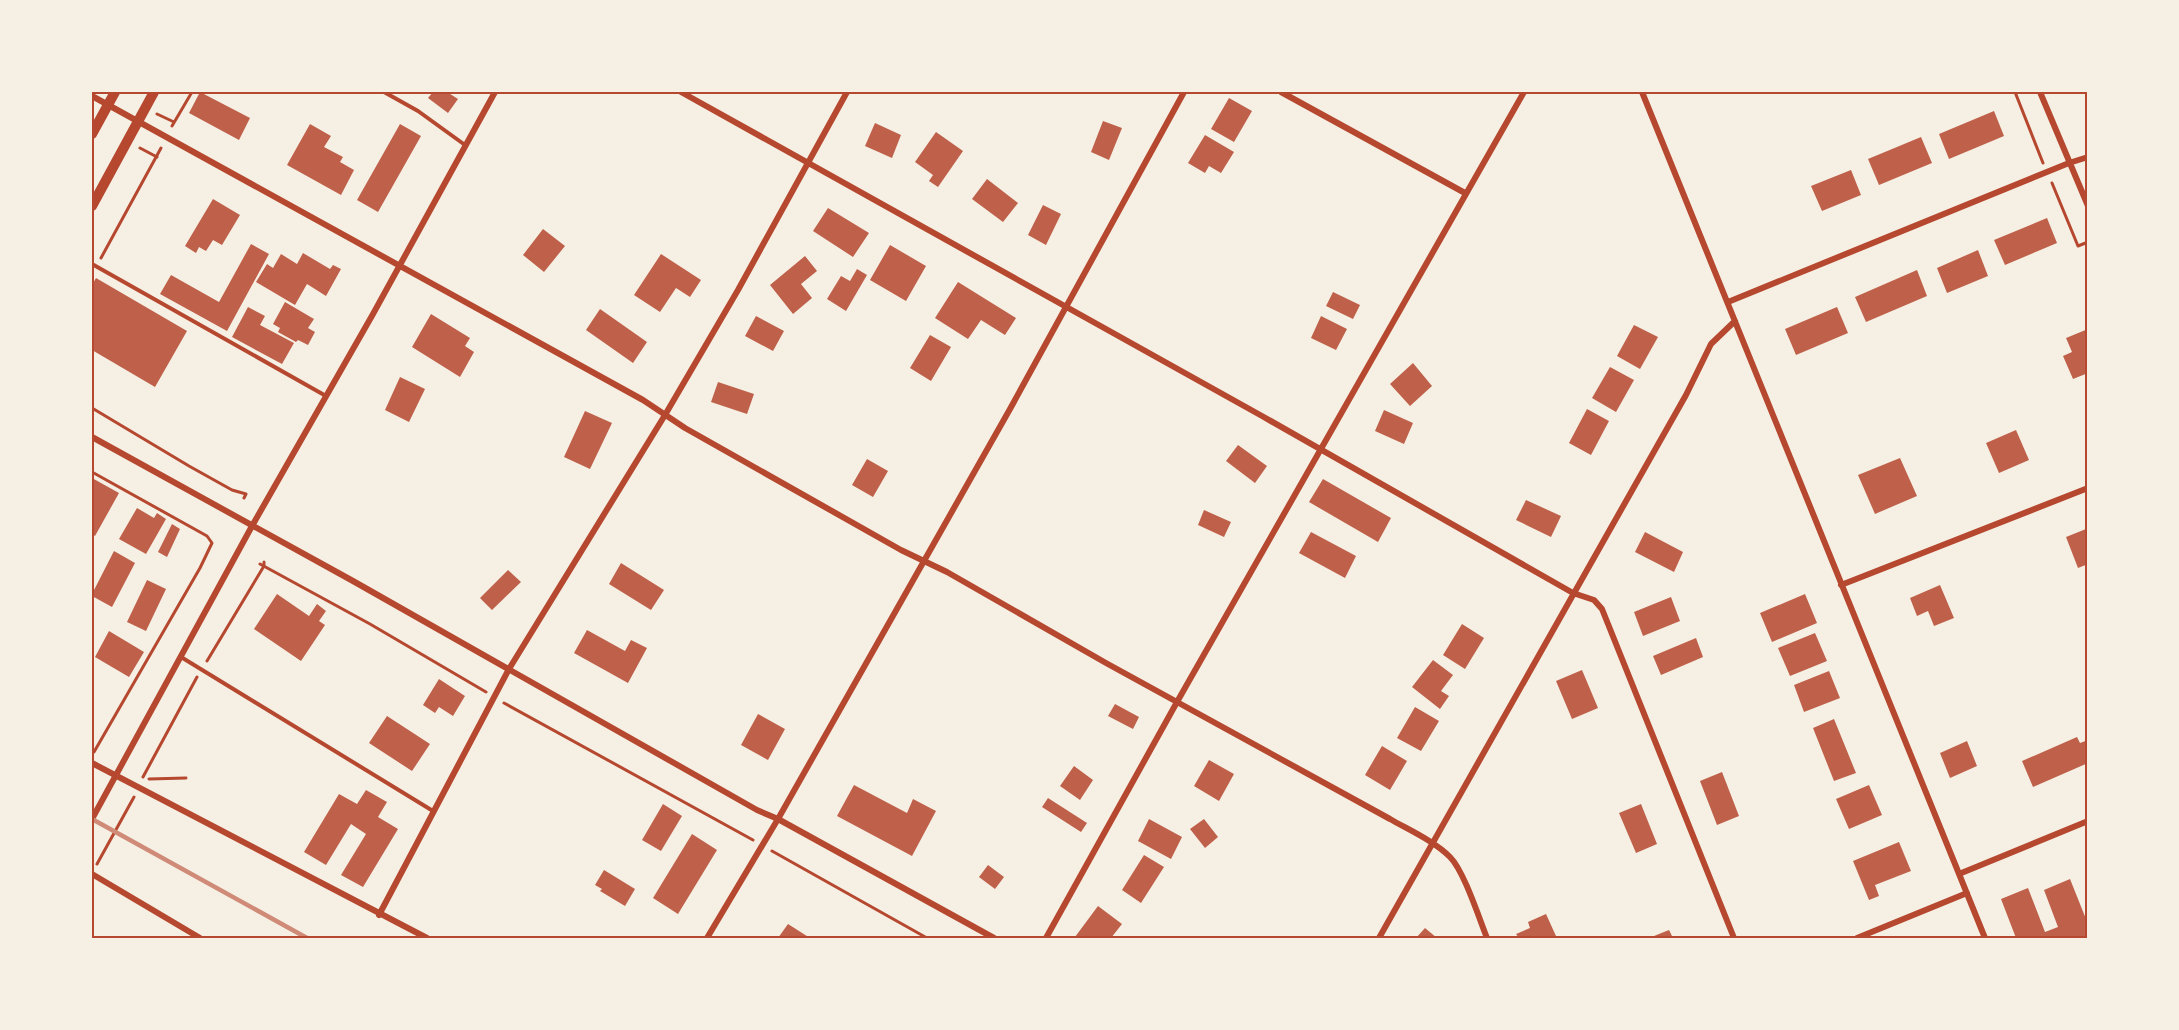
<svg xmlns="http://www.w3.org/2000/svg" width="2179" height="1030" viewBox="0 0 2179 1030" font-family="Inter,sans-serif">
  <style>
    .building { fill: #bf614a }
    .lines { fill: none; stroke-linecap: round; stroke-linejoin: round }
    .path { stroke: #b5482f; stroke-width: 3 }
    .service { stroke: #b5482f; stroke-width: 4 }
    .minor { stroke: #b5482f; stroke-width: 6 }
    .tertiary { stroke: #b5482f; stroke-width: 10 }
    .rail { stroke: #cf8b77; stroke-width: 4.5 }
    .neatline { fill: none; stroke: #b5482f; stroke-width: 2 }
  </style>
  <rect width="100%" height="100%" fill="#f6efe4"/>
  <path class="building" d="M 200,92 L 250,118 L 239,140 L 189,113 Z
    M 433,92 L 447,92 L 458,99 L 448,113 L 428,98 Z
    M 1229,98 L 1252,111 L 1234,142 L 1211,129 Z
    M 1994,111 L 2004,136 L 1949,159 L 1939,134 Z
    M 1103,121 L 1122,128 L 1109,160 L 1091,152 Z
    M 875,123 L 901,135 L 892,158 L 865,146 Z
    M 310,124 L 331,136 L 324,147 L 343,157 L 340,162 L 354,170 L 341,195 L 287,165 Z
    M 400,124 L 421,136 L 378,212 L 357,200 Z
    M 936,132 L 963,151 L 938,187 L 929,181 L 933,175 L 915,162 Z
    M 1205,135 L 1234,152 L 1221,173 L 1209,166 L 1205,173 L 1188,163 Z
    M 1921,137 L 1932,163 L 1879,185 L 1868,159 Z
    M 1851,170 L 1861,195 L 1822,211 L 1811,186 Z
    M 987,179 L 1018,203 L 1003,222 L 972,199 Z
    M 213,199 L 240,215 L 222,245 L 213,240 L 206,251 L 199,247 L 196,253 L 185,246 Z
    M 1043,205 L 1061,214 L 1046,245 L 1028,235 Z
    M 828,208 L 869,233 L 853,257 L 813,231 Z
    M 2047,218 L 2057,243 L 2005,265 L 1994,240 Z
    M 543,229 L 565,246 L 544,272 L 523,255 Z
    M 251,244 L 269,254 L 227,331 L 160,294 L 171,275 L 219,302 Z
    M 890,245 L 926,266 L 906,301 L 870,280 Z
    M 1978,250 L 1988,276 L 1947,293 L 1937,268 Z
    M 303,253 L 330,269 L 333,265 L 341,269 L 326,296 L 307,284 L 295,305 L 256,282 L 267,264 L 273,268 L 281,254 L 297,264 Z
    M 661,254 L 701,280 L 690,297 L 676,288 L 660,312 L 634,295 Z
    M 805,256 L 817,271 L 801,284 L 812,298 L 793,314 L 770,285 Z
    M 857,269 L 867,275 L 846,311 L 827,299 L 841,276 L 850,281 Z
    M 1917,270 L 1927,296 L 1866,322 L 1855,297 Z
    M 96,278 L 187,331 L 155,387 L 92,350 L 92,285 Z
    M 958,282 L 1016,318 L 1005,335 L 981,320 L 968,339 L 935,318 Z
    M 1333,292 L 1360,305 L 1353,319 L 1326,306 Z
    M 285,302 L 314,319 L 308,328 L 315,332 L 308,345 L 298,340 L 296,342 L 278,332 L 280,328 L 273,324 Z
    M 248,307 L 265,316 L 260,325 L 294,343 L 282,364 L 232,337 Z
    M 1837,307 L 1848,333 L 1796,355 L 1785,329 Z
    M 600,309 L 647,342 L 633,363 L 586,330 Z
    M 431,314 L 470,338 L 465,346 L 474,352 L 460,377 L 412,347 Z
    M 756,316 L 784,331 L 773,351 L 745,336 Z
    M 1321,316 L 1347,329 L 1336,350 L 1311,338 Z
    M 1634,325 L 1658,337 L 1640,369 L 1617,356 Z
    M 2088,329 L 2088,373 L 2073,379 L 2063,356 L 2072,352 L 2066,338 Z
    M 930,335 L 951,347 L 931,381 L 910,368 Z
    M 1413,363 L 1432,386 L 1410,406 L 1390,384 Z
    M 1610,367 L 1634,380 L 1616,412 L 1592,398 Z
    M 400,377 L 425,389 L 409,422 L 385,410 Z
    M 718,382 L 754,394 L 747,414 L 711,402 Z
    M 1587,409 L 1609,421 L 1591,455 L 1569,443 Z
    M 1384,410 L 1413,423 L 1404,444 L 1375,431 Z
    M 585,411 L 612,423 L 590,469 L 564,457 Z
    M 2016,430 L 2029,460 L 1999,473 L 1986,443 Z
    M 1238,445 L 1267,466 L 1255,483 L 1226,461 Z
    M 1900,458 L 1917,496 L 1875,514 L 1858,475 Z
    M 867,459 L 888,471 L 873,497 L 852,485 Z
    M 92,478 L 119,493 L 95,536 L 92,534 Z
    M 1323,479 L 1391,518 L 1378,542 L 1309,502 Z
    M 1526,500 L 1561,516 L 1551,537 L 1516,520 Z
    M 137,508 L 154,518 L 157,513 L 166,519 L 146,554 L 119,539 Z
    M 1204,510 L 1231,522 L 1224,537 L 1198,525 Z
    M 172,524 L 180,529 L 167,557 L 158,552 Z
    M 2086,529 L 2088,564 L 2078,568 L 2066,537 Z
    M 1311,532 L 1356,556 L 1345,578 L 1299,553 Z
    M 1645,532 L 1683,552 L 1674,572 L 1635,552 Z
    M 114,551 L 135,563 L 112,607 L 92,596 L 92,594 Z
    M 621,563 L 664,590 L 651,610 L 609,584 Z
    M 508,570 L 521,582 L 492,610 L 480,598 Z
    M 147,580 L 166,589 L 146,631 L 127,622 Z
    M 1940,585 L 1954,618 L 1934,626 L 1928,611 L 1917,616 L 1910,598 Z
    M 277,594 L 309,616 L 317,604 L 326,611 L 319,621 L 325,625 L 301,661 L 254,629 Z
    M 1805,594 L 1817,623 L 1772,642 L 1760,613 Z
    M 1671,597 L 1680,621 L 1643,636 L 1634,612 Z
    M 1462,624 L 1484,638 L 1465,669 L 1443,655 Z
    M 587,630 L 625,651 L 631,640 L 647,648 L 628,683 L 574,653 Z
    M 109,631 L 144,652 L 129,677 L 95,657 Z
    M 1815,633 L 1827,661 L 1790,676 L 1778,648 Z
    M 1696,638 L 1703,657 L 1661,675 L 1653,656 Z
    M 1433,660 L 1453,675 L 1441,691 L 1449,696 L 1440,709 L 1412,687 Z
    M 1582,670 L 1598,708 L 1572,719 L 1556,681 Z
    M 1829,671 L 1840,698 L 1804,712 L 1794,685 Z
    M 439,679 L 465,696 L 453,716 L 439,707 L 435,713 L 423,705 Z
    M 1115,704 L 1139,717 L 1133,729 L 1108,716 Z
    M 1415,707 L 1439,721 L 1421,751 L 1397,738 Z
    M 758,714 L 785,729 L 768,760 L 741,745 Z
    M 387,716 L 430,744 L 412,771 L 369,743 Z
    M 1834,719 L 1856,773 L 1834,781 L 1813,728 Z
    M 2077,737 L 2080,743 L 2088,740 L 2088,763 L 2033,787 L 2022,761 Z
    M 1967,741 L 1977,766 L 1950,778 L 1940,753 Z
    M 1382,746 L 1407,761 L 1390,790 L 1365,775 Z
    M 1209,760 L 1234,774 L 1219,801 L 1194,786 Z
    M 1074,766 L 1093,780 L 1080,800 L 1060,786 Z
    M 1722,772 L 1739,816 L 1717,825 L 1700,781 Z
    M 854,785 L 907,813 L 913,799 L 936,811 L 912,856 L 837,816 Z
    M 1869,785 L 1882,815 L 1849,829 L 1836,799 Z
    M 366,790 L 387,802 L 378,817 L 398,829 L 363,887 L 341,875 L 366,834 L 351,824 L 326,865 L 304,852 L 339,794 L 357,804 Z
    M 1048,798 L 1087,823 L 1081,832 L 1042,807 Z
    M 663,804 L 682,816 L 661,851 L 642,840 Z
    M 1641,804 L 1657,844 L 1636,853 L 1619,813 Z
    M 1149,819 L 1182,837 L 1171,859 L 1138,841 Z
    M 1204,819 L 1218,837 L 1205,848 L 1190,829 Z
    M 692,834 L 717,850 L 678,914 L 653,898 Z
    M 1899,842 L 1911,871 L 1875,885 L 1879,896 L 1869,900 L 1853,861 Z
    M 1144,855 L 1164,867 L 1141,903 L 1122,890 Z
    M 988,865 L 1004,877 L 995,889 L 979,877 Z
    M 604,870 L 635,889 L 625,906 L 600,891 L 602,889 L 595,885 Z
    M 2070,879 L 2088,924 L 2088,938 L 2016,938 L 2001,899 L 2028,888 L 2045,932 L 2058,927 L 2044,890 Z
    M 1098,906 L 1122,924 L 1111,938 L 1077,938 L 1075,937 Z
    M 1546,914 L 1556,936 L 1551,938 L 1519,938 L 1516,934 L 1530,928 L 1528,922 Z
    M 788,924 L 810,938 L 778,938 Z
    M 1425,928 L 1437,938 L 1416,938 Z
    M 1669,930 L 1673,938 L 1649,938 Z"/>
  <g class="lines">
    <path class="path" d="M 2015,92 L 2043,163
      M 157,114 L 174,122
      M 172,126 L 192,92
      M 140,148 L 157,157
      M 2052,183 L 2078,246 L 2088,242
      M 101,258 L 161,148
      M 92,408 L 189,466 L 232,490 L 246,494 L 244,498
      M 92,472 L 207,536 L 212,543 L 200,568 L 94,752
      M 260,564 L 370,624 L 486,692
      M 207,661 L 264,566 L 264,562
      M 504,703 L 753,840
      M 143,777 L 197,677
      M 149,779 L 186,778
      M 772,851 L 927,938
      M 97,864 L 134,797"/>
    <path class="service" d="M 384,92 L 418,111 L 465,145
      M 92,264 L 326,396
      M 181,657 L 433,811"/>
    <path class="minor" d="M 681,92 L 1262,416 L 1573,593 L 1594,600 L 1602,609 L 1734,938
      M 1281,92 L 1465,193
      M 1642,92 L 1985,938
      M 2040,92 L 2088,206
      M 92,96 L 643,400 L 685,428 L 901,550 L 947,572 L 1106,663 L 1390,819 C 1409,830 1434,841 1450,857 C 1464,871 1479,918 1487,938
      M 1728,302 L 2069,163 L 2088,157
      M 92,437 L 353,581 L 757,810 L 778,819 L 994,938
      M 1841,585 L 2088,488
      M 92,763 L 427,938
      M 92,819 L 252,526 L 373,314 L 495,92
      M 92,874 L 200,938
      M 1959,874 L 2088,821
      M 379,915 L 509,669 L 665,415 L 738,290 L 847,92
      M 707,938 L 778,819 L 1010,409 L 1184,92
      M 1046,938 L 1177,702 L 1524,92
      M 1379,938 L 1686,395 L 1711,344 L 1735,321
      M 1857,938 L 1967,893"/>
    <path class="tertiary" d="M 92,134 L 115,92
      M 92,206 L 154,92"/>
    <path class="rail" d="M 92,819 L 307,938"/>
  </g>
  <rect width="2179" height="1030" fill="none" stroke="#f6efe4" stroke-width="186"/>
  <rect x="93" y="93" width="1993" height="844" class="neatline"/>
</svg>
